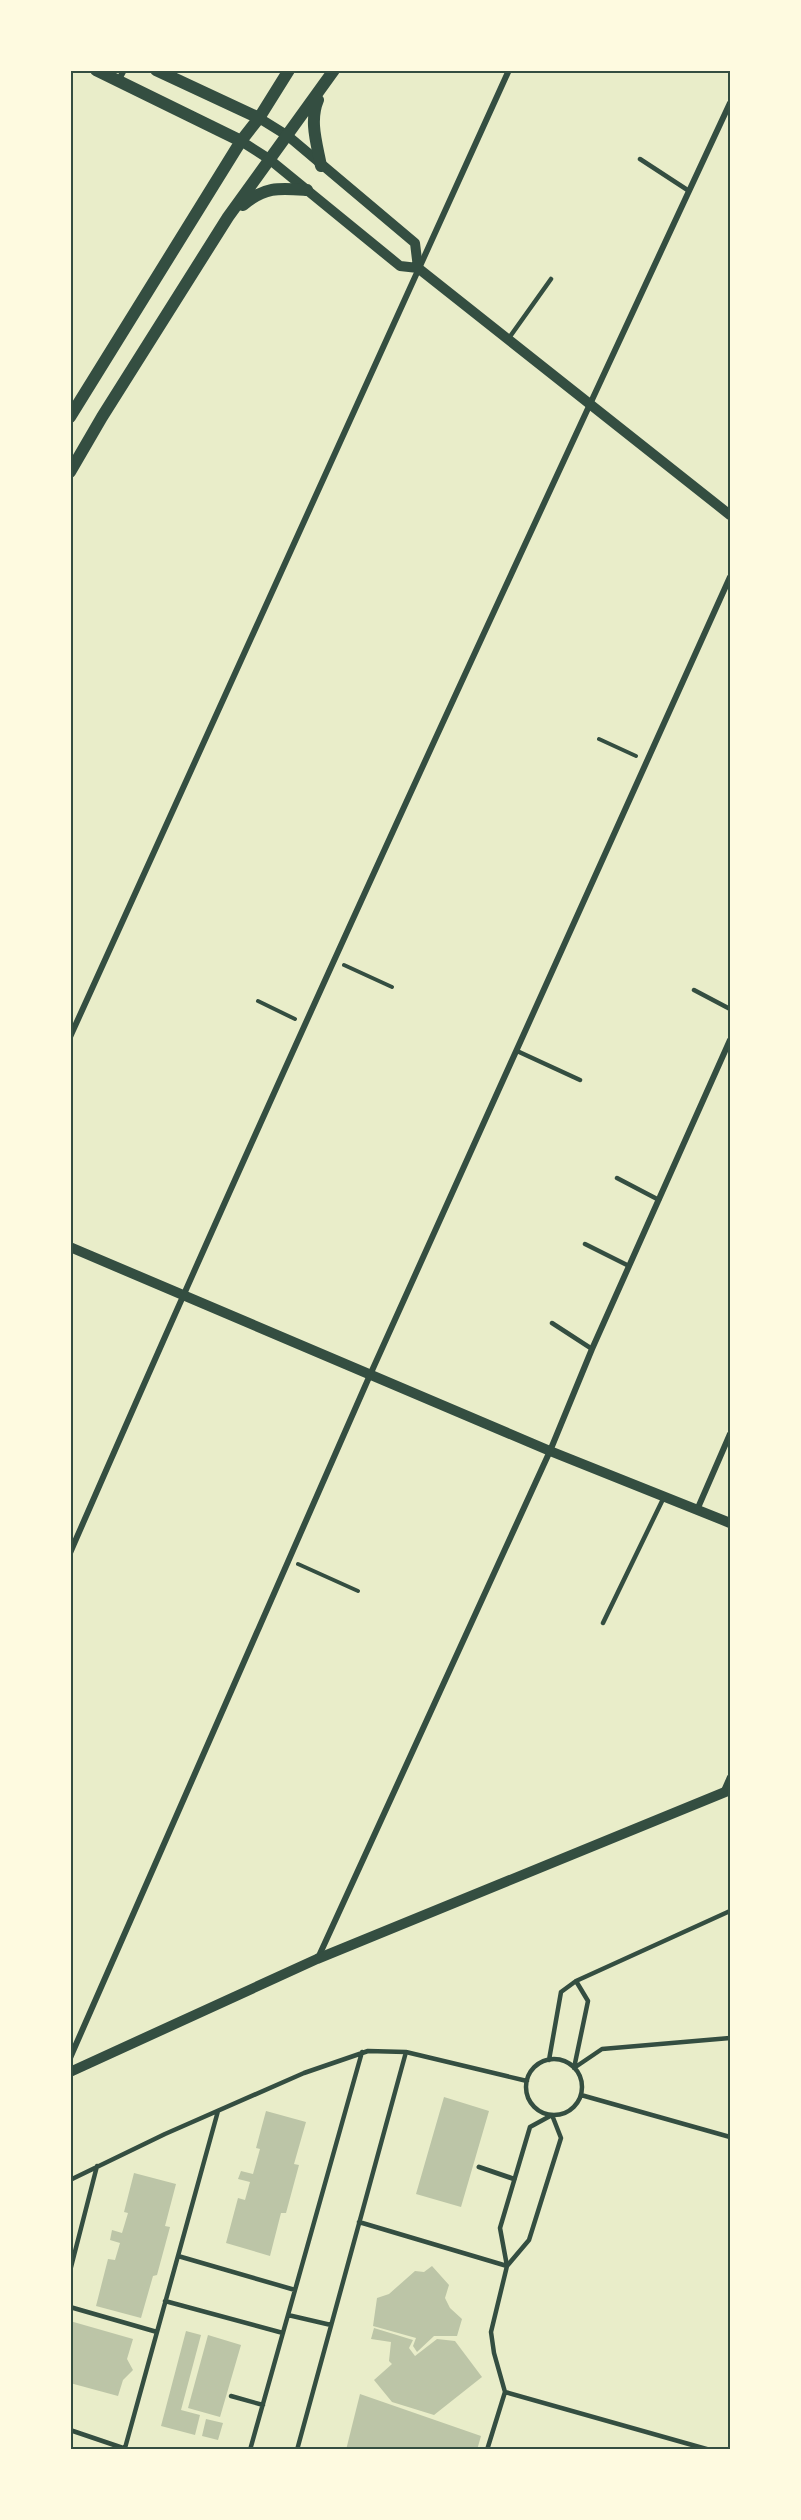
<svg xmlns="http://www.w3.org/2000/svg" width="801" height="2520" viewBox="0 0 801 2520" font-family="'Archivo Narrow',sans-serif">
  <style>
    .building { fill: #bcc5a7 }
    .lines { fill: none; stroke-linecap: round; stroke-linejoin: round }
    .path { stroke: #344e41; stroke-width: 4 }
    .service { stroke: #344e41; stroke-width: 4.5 }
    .pedestrian { stroke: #344e41; stroke-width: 5 }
    .minor { stroke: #344e41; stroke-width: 6 }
    .tertiary { stroke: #344e41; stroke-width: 10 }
    .secondary { stroke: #344e41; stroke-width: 12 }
    .neatline { fill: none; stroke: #344e41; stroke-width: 2 }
  </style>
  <rect width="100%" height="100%" fill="#e9edc9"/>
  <path class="building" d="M 444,2097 L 489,2111 L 461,2207 L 416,2194 Z
    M 266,2111 L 306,2122 L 294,2164 L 299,2165 L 286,2213 L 281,2213 L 270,2256 L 226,2243 L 238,2198 L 245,2200 L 250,2182 L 238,2179 L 241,2171 L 253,2174 L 260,2149 L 256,2148 Z
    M 134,2173 L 176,2184 L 165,2226 L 170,2227 L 157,2275 L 153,2276 L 141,2318 L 96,2306 L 108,2259 L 115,2260 L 120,2243 L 110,2240 L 112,2230 L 122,2233 L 128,2213 L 124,2212 Z
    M 432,2266 L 449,2285 L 445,2298 L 450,2308 L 462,2319 L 457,2336 L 434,2336 L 417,2352 L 413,2346 L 416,2338 L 373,2326 L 377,2298 L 389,2294 L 415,2271 L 424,2272 Z
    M 70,2321 L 133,2339 L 127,2359 L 133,2370 L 123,2380 L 118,2396 L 70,2383 Z
    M 374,2328 L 413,2340 L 409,2348 L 415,2356 L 437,2339 L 455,2341 L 482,2377 L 434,2415 L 392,2402 L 374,2380 L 392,2364 L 389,2361 L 391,2342 L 371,2339 Z
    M 186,2331 L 201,2335 L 181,2410 L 200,2415 L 195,2435 L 161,2426 Z
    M 208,2335 L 241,2345 L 220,2417 L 188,2408 Z
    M 360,2394 L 481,2436 L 477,2450 L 346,2450 Z
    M 206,2419 L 223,2423 L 218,2440 L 202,2436 Z"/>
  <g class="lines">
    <path class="path" d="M 599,739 L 636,756
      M 344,965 L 392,987
      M 258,1001 L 295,1019
      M 298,1564 L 358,1591"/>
    <path class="service" d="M 640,159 L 689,191
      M 509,338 L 551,279
      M 694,990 L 730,1009
      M 517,1051 L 580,1080
      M 617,1178 L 659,1200
      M 585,1244 L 629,1266
      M 552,1323 L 592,1349
      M 603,1623 L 664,1497
      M526 2087a28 28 0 1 1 56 0a28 28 0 1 1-56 0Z
      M 549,2060 L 561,1992 L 576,1981 L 730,1911
      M 574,2068 L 602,2049 L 730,2038
      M 574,2068 L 588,2001 L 576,1981
      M 581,2095 L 730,2137
      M 70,2180 L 165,2134 L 304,2073 L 368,2051 L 406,2052 L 527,2081
      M 359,2222 L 507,2266
      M 178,2256 L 295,2290
      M 70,2271 L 97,2166
      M 165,2301 L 283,2333
      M 70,2307 L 157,2332
      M 288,2315 L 331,2325
      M 505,2392 L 710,2450
      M 231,2396 L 263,2405
      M 70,2430 L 129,2450
      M 125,2448 L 218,2111
      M 250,2450 L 362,2052
      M 297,2450 L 406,2052
      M 487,2450 L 505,2392 L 494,2353 L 491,2332 L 507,2266 L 500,2228 L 530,2127 L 552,2115 L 561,2138 L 529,2240 L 507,2266"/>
    <path class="pedestrian" d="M 479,2167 L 514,2179"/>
    <path class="minor" d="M 118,81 L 124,70
      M 70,1037 L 509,70
      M 697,1510 L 730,1434
      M 70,1553 C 282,1066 506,584 730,103
      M 723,1793 L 730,1777
      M 318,1958 L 550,1451 L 592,1349 L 730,1040
      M 70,2058 L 370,1375 L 730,577"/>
    <path class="tertiary" d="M 259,118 L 288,136 L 415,243 L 418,268
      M 241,141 L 269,159 L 400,266 L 418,268 L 730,515
      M 70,1247 L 550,1451 L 730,1523
      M 70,2072 L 317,1959 L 730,1790"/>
    <path class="secondary" d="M 96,70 L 241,141
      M 156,70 L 259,118
      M 318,100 C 309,121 317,144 321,166
      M 243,205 C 265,186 280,188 307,190
      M 70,417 L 241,141 L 259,118 L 289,70
      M 70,472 L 102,417 L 228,217 L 334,70"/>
  </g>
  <rect width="801" height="2520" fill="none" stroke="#fefae0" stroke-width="144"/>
  <rect x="72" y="72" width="657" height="2376" class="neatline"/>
</svg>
